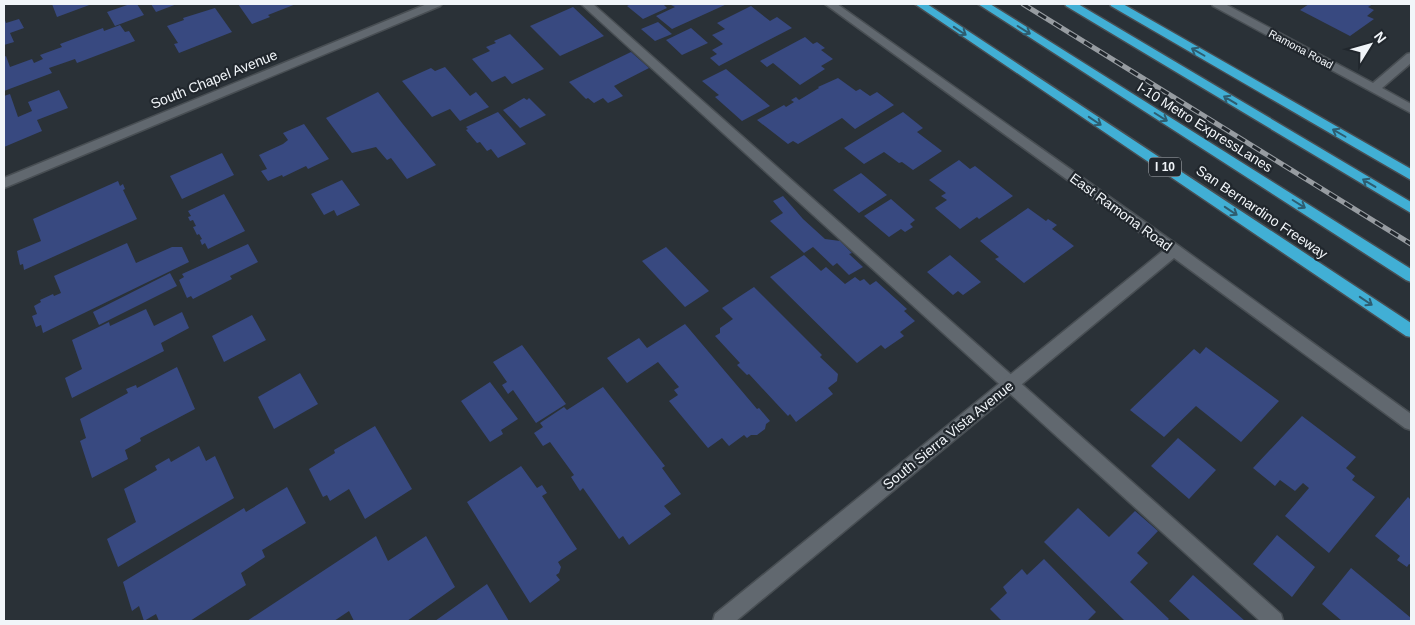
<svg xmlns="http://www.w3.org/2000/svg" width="1415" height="625" viewBox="0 0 1415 625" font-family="Helvetica,sans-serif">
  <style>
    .building { fill: #384980 }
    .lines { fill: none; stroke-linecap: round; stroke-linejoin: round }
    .service-casing { stroke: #484e53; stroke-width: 3 }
    .minor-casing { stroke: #484e53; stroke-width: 3 }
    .motorway-casing { stroke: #484e53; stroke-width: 3 }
    .service { fill: #61686f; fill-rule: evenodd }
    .minor { fill: #61686f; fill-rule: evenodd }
    .motorway { fill: #41afd5; fill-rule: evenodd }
    .rail-casing { stroke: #979ca1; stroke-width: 5 }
    .rail { stroke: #21272d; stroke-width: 3; stroke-dasharray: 9; stroke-linecap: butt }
    .oneway { stroke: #2e5d70 }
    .labels { text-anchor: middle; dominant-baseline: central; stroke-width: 4.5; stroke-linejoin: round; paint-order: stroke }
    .far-street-label { font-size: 11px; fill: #f1f5f9; stroke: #21272d }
    .shield { fill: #21272d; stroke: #b3b7bc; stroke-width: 1 }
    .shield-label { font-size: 12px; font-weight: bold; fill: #f1f5f9 }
    .street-label { font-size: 14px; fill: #f1f5f9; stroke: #21272d }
  </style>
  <rect width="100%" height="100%" fill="#2a3137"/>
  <path class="building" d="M 52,4 L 92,4 L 57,17 Z
    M 130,4 L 137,4 L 144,15 L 115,26 L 107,12 Z
    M 151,4 L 177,4 L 156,12 Z
    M 238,4 L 296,4 L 268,15 L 270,17 L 252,24 Z
    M 631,4 L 663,4 L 667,8 L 643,19 L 627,6 Z
    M 669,4 L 727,4 L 672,29 L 656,16 L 675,7 Z
    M 1309,4 L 1373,4 L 1368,7 L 1374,10 L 1367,16 L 1374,19 L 1350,36 L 1300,10 Z
    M 751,6 L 770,21 L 777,17 L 792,28 L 719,66 L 710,58 L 717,54 L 712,50 L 723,44 L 712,35 L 725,29 L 717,23 Z
    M 573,7 L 604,36 L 560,56 L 530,26 Z
    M 215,8 L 232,32 L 179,53 L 174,44 L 178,43 L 167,26 L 184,20 L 183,18 Z
    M 4,17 L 6,23 L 19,19 L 24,28 L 10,33 L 14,42 L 4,45 Z
    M 658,22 L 672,34 L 655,41 L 641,29 Z
    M 120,25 L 125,32 L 129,31 L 135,41 L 77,63 L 75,59 L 49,68 L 52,73 L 4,91 L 4,57 L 6,56 L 10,67 L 32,59 L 34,63 L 43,59 L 40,55 L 62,47 L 60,44 L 103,28 L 104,31 Z
    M 691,28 L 708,43 L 682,55 L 666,40 Z
    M 510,34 L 544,69 L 512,84 L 505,76 L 492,82 L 472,59 L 490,51 L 486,47 L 496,43 L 494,41 Z
    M 805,37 L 813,44 L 817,42 L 825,48 L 821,50 L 833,59 L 821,66 L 825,69 L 800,85 L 773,63 L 767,67 L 760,61 Z
    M 631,52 L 649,68 L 614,86 L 623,96 L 608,103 L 603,98 L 594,103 L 588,98 L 586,99 L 569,82 Z
    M 445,67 L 470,96 L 476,92 L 489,107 L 460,121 L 450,109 L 432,117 L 402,81 L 431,68 L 435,71 Z
    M 726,69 L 770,106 L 742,121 L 715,97 L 719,95 L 702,81 Z
    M 838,78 L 856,91 L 860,89 L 870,96 L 877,92 L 894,105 L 855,129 L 842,118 L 798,144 L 793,141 L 788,144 L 757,120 L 784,105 L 786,107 L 794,102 L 791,100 L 796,97 L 799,100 L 819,88 L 818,87 Z
    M 59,90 L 68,108 L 37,120 L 42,131 L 4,147 L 4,96 L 10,94 L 18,117 L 32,111 L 28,102 Z
    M 378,92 L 402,123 L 436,165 L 407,179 L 391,158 L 387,160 L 376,147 L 352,153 L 326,118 Z
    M 524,98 L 527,100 L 529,98 L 546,115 L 520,128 L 503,110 Z
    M 498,112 L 526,144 L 498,158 L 491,149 L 487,151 L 480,142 L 477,143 L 466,130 L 468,129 L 466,127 Z
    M 903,112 L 923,128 L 917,132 L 942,151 L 913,170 L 902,162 L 899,163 L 884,152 L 864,164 L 844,148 Z
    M 304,124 L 329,159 L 308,169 L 306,166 L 283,177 L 282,175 L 268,181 L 261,171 L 267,169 L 259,155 L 283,144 L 288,140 L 283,133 Z
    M 222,153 L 234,175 L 182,199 L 170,176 Z
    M 959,160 L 970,169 L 975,166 L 1013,196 L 979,219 L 977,217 L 960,229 L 935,208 L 947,200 L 941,196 L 946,193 L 929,180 Z
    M 861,173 L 887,195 L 859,213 L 833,190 Z
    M 342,180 L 360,205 L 337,216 L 334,210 L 324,215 L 311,194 Z
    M 118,181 L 120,186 L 123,184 L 125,189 L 123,190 L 137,219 L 24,270 L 23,264 L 20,265 L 17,251 L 41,241 L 33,219 Z
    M 224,194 L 245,231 L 208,249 L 205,243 L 202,245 L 200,240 L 202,239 L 199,234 L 197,235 L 193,227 L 196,226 L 193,220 L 190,221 L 188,217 L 191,216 L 188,211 Z
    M 783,196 L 803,219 L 825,239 L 840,241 L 852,253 L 849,254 L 863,267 L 849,275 L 837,263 L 833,266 L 813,247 L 804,253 L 770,221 L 783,213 L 773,201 Z
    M 891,199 L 915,220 L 910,224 L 913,227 L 905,232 L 901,229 L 889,237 L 864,216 Z
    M 1028,208 L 1046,221 L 1048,219 L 1057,225 L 1052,229 L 1074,246 L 1024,283 L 995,259 L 999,257 L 980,241 Z
    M 127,243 L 136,263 L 172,247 L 182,247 L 189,262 L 43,333 L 41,325 L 36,327 L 32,316 L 37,314 L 34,306 L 41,302 L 40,300 L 53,294 L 54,296 L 61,293 L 54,276 Z
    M 248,244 L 258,262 L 230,276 L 232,279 L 193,299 L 191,296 L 187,298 L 179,280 L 184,277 L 182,274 Z
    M 666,247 L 709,291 L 685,307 L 642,261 Z
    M 804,255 L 821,271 L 826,267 L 845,284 L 855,277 L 860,281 L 864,279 L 870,285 L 876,281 L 907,309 L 904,311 L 915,321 L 900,332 L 904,336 L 885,349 L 881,345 L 857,363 L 770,277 Z
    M 950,255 L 981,282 L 963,295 L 958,291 L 953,295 L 927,272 Z
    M 170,273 L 177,286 L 99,325 L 93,312 Z
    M 754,287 L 822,355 L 820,357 L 838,374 L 837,381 L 828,388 L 833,394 L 796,422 L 790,414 L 788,416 L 749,374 L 747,375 L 737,365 L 740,363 L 715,336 L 720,333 L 720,328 L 733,319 L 722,308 Z
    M 146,309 L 154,326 L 182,312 L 189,328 L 161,343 L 164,351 L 72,398 L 65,378 L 82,369 L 72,340 L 109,322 L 110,326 Z
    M 252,315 L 266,340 L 224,362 L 212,336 Z
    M 685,324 L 757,409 L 759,408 L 770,421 L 766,424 L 765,429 L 757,435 L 751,435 L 747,438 L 744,435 L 729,446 L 722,438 L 708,448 L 669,401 L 678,395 L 674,390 L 679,387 L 658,362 L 627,383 L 607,358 L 639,338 L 647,348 Z
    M 522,345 L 566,404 L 536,423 L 513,390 L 508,394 L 502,385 L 507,382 L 493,362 Z
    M 1206,347 L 1279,401 L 1241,442 L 1196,406 L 1164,437 L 1130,410 L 1194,349 L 1200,354 Z
    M 177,367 L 195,409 L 140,438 L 141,441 L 125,450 L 128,459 L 92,478 L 80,441 L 86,438 L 80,419 L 128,393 L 126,389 L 136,385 L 137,388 Z
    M 300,373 L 318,404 L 274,429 L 258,397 Z
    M 490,382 L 518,419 L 501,430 L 503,434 L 490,442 L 461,401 Z
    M 603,387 L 665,466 L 662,468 L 681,494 L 664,506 L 671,514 L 629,545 L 623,536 L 619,539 L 583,488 L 580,491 L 571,477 L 574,475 L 550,442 L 543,446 L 534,433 L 543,427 L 540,423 L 564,407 L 567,410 Z
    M 1302,416 L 1356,457 L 1346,468 L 1355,476 L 1352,480 L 1375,497 L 1329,553 L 1285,516 L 1309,488 L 1303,483 L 1295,491 L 1280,480 L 1275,486 L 1253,468 Z
    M 375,426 L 412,489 L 365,519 L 349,489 L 330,501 L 327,495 L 323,497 L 309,469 L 335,453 L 334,450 Z
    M 1178,438 L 1216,470 L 1189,499 L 1151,466 Z
    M 199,446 L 206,461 L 215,456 L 234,498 L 118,567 L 107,539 L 136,522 L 124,489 L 157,470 L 155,466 L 169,458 L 171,462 Z
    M 521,466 L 537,488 L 542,485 L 547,493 L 542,496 L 577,549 L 558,562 L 561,567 L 559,573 L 556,575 L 560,580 L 530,603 L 467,502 Z
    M 287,487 L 306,523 L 262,550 L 265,557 L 241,573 L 246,585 L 190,621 L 159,621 L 156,614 L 144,621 L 139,606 L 132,611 L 123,582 L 244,508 L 246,512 Z
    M 1408,497 L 1411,500 L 1411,565 L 1409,564 L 1407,567 L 1397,560 L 1400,556 L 1375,536 Z
    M 1078,508 L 1109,537 L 1135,511 L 1158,531 L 1137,553 L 1148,563 L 1130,582 L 1169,619 L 1167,621 L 1125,621 L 1044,542 Z
    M 1277,535 L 1315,567 L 1292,597 L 1253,564 Z
    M 376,536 L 388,561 L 426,536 L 455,587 L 407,621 L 354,621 L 349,611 L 334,621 L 247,621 Z
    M 1044,559 L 1096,612 L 1087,621 L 1002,621 L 990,609 L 1007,593 L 1003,587 L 1022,569 L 1027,575 Z
    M 1351,568 L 1411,618 L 1411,621 L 1342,621 L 1322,604 Z
    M 1193,575 L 1245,621 L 1191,621 L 1169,601 Z
    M 487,584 L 509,621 L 435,621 Z"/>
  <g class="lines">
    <g class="service-casing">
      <path id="service" d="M 581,4 L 593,4 L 1281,614 L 1283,621 L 1260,621 Z"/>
    </g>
    <g class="minor-casing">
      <path id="minor" d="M 427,4 L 442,4 L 440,6 L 4,188 L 4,178 Z
        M 825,4 L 837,4 L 1179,246 L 1411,414 L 1411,430 L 1405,428 L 1174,258 L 736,621 L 713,621 L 715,614 L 1164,250 Z
        M 1212,4 L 1225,4 L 1373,83 L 1407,54 L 1411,53 L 1411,63 L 1382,88 L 1411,104 L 1411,113 L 1213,6 Z"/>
    </g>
    <g class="motorway-casing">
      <path id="motorway" d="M 915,4 L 927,4 L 1411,323 L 1411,337 L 1406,336 Z
        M 978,4 L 990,4 L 1411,269 L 1411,282 L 1406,280 Z
        M 1065,4 L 1078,4 L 1411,202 L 1411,213 L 1066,6 Z
        M 1110,4 L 1123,4 L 1411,169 L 1411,180 L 1111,6 Z"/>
    </g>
    <use href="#service" class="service"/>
    <use href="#minor" class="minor"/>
    <use href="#motorway" class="motorway"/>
    <g class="rail-casing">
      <path id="rail" d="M 1023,4 L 1411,244"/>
    </g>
    <use href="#rail" class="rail"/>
  </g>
  <defs><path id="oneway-shaft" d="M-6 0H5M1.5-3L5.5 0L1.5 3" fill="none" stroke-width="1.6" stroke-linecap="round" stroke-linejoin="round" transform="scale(1.25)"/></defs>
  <g class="oneway">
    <use href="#oneway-shaft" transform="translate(1024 30) rotate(32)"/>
    <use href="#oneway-shaft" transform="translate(960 31) rotate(34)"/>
    <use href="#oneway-shaft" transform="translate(1198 52) rotate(-150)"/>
    <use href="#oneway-shaft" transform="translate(1230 100) rotate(-149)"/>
    <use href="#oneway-shaft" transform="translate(1161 117) rotate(32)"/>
    <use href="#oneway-shaft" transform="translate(1095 121) rotate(34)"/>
    <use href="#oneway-shaft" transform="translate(1339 133) rotate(-150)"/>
    <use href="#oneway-shaft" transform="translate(1369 183) rotate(-149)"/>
    <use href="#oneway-shaft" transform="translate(1299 204) rotate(32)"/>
    <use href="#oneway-shaft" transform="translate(1231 211) rotate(34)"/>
    <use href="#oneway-shaft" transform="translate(1366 301) rotate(34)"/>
  </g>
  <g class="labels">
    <g class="far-street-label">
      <text transform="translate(1301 49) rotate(28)">Ramona Road</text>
    </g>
    <rect class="shield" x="1149" y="157.5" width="32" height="19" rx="4"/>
    <g class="shield-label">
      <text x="1165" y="167">I 10</text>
    </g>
    <g class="street-label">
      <text transform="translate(214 79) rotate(-22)">South Chapel Avenue</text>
      <text transform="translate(1205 127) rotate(32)">I-10 Metro ExpressLanes</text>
      <text transform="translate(1121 212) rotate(36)">East Ramona Road</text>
      <text transform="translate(1262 212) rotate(34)">San Bernardino Freeway</text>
      <text transform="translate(948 435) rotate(-39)">South Sierra Vista Avenue</text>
    </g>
  </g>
  <rect width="1415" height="625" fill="none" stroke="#f1f5f9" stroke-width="10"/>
  <g transform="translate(1370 45) rotate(53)" stroke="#21272d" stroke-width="4" paint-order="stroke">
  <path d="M0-4L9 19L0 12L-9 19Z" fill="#f1f5f9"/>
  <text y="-8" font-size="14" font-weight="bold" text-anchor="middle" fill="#f1f5f9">N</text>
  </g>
</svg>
